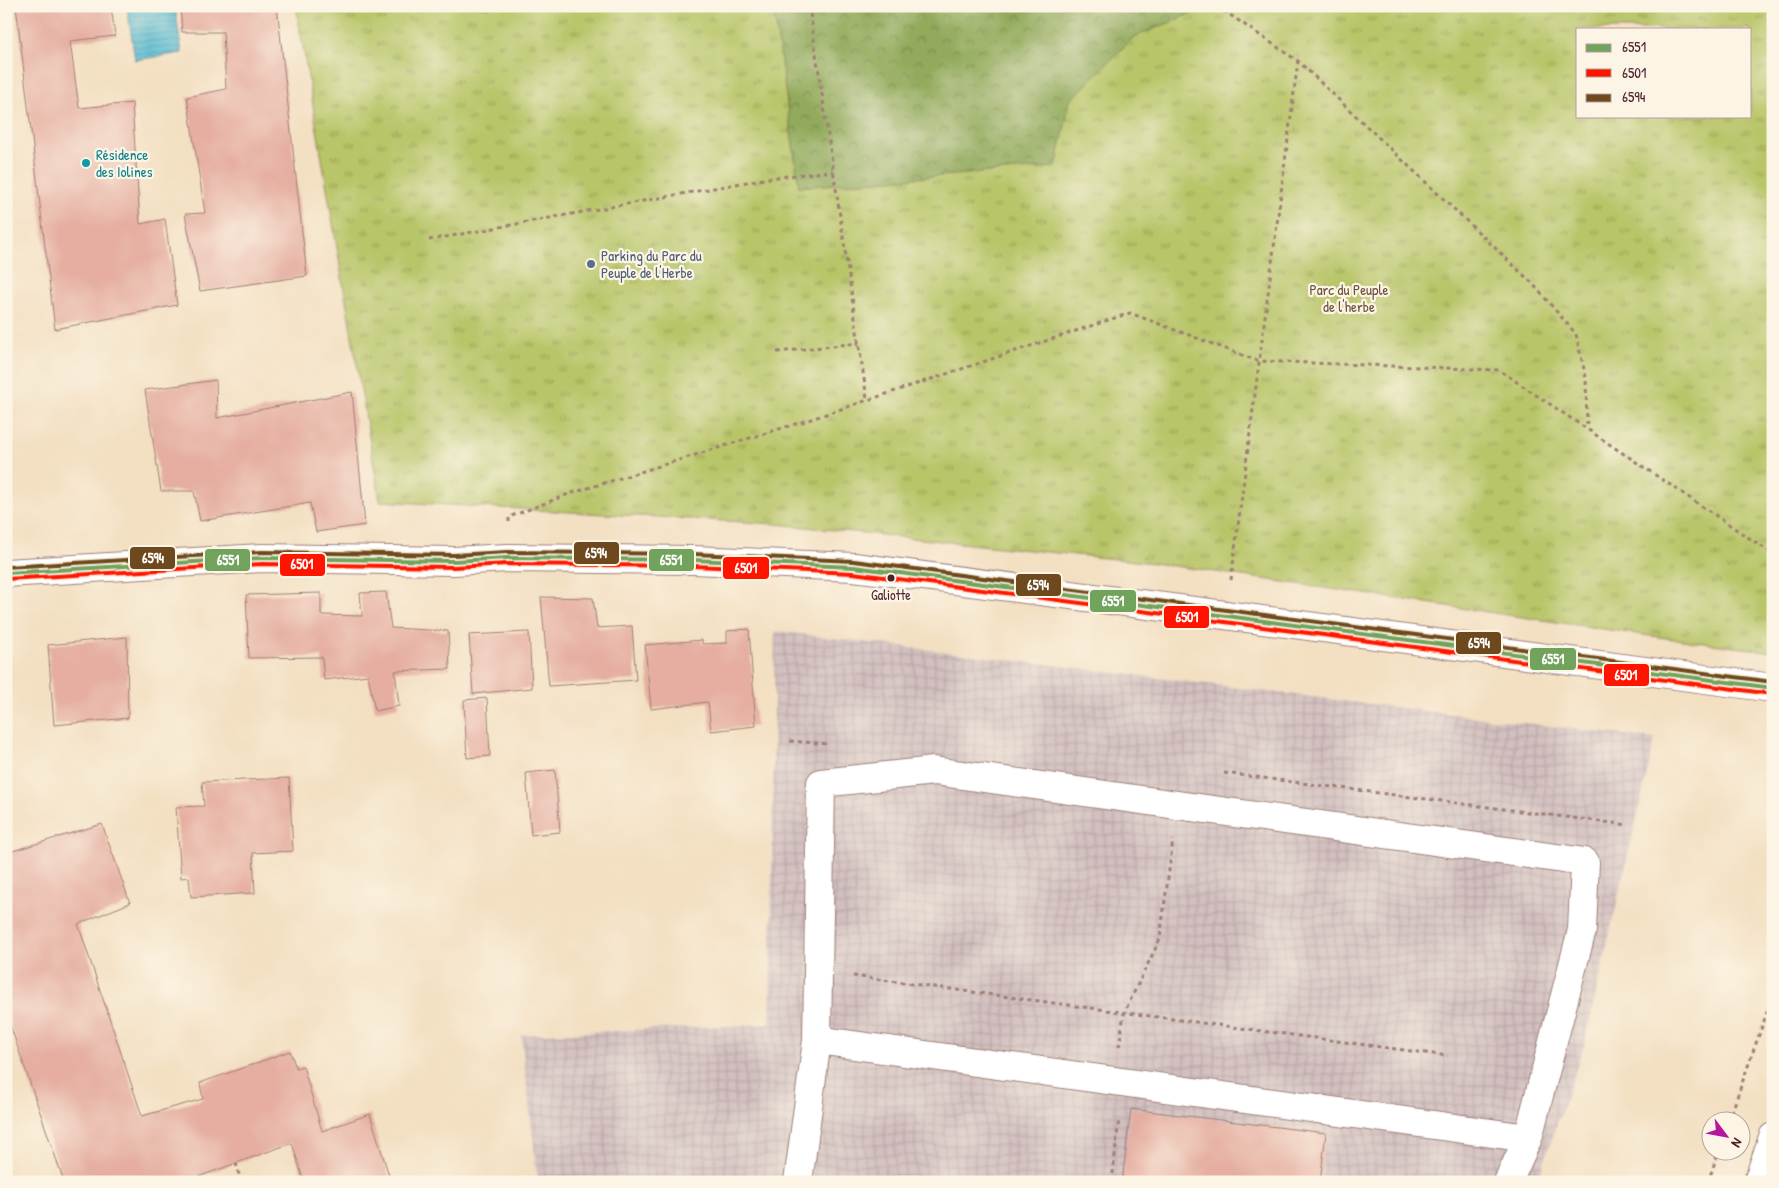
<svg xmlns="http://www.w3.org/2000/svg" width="1779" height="1188" viewBox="0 0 1779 1188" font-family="'Patrick Hand',sans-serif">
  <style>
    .industrial { fill: url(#industrial-grid) }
    .grass { fill: url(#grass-tufts); stroke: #81724a; fill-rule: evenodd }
    .forest { fill: url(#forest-crowns); stroke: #6e6444 }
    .water { fill: url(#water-rules); stroke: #4e6c7e }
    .building { fill: #e5aea0 }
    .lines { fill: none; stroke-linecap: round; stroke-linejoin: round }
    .minor-casing { stroke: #9e7f76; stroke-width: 30 }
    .path { stroke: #9e7f76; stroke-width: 3; stroke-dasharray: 4 4; stroke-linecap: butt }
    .minor { stroke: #fff; stroke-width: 28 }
    .bus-1-casing { stroke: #fcf5e5; stroke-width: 8 }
    .bus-2-casing { stroke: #fcf5e5; stroke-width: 8 }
    .bus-3-casing { stroke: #fcf5e5; stroke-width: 8 }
    .bus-1 { stroke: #71a35d; stroke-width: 4 }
    .bus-2 { stroke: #ff1400; stroke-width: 4 }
    .bus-3 { stroke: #6e491e; stroke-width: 4 }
    .culture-dot { fill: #0f9aa8; stroke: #fcf5e5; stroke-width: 2 }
    .service-dot { fill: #5c6f8a; stroke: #fcf5e5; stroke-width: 2 }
    .bus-dot { fill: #4a1f2b; stroke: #fcf5e5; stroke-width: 2 }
    .labels { text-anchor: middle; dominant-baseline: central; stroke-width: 4.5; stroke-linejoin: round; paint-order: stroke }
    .bus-label { font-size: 14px; fill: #4a1f2b; stroke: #fcf5e5 }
    .culture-label { font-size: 15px; fill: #0d838f; stroke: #fcf5e5; text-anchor: start }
    .service-label { font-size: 15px; fill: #4e5e75; stroke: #fcf5e5; text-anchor: start }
    .park-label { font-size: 15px; fill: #6b513d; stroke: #fcf5e5 }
    .line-badge { stroke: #fcf5e5; stroke-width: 2 }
    .badge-label { font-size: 14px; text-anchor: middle; font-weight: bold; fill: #fff }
  </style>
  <defs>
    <pattern id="industrial-grid" width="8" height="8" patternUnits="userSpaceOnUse" patternTransform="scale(1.25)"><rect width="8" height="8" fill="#d2bfbf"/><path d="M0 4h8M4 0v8" fill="none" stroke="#b6a4a4"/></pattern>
    <pattern id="grass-tufts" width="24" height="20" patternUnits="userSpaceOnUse" patternTransform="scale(1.25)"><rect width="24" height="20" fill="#b8c568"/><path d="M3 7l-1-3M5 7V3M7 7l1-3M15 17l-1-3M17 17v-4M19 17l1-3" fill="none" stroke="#989f56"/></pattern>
    <pattern id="forest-crowns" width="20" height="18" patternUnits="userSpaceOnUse" patternTransform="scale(1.25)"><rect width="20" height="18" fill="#92aa5c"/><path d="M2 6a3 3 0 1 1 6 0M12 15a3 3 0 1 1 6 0" fill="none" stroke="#798a4c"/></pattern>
    <pattern id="water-rules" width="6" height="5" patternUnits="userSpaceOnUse" patternTransform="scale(1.25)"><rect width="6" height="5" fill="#53b9d1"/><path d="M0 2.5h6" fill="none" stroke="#4796aa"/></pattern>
  </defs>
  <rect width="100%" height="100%" fill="#fcf5e5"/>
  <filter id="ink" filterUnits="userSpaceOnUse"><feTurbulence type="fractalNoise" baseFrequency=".02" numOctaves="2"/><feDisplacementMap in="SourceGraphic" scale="10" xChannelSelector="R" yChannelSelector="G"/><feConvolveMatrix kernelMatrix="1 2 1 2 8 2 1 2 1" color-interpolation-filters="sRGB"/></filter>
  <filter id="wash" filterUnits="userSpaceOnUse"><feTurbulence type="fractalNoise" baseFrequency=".0096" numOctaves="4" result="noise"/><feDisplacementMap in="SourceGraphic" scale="20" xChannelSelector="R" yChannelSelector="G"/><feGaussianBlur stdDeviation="1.12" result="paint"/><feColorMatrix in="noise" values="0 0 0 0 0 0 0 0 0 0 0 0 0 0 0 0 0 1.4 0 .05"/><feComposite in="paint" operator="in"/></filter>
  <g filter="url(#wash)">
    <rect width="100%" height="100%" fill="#f3dfc1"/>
    <path class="industrial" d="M 775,631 L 1655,739 L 1583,1049 L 1537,1182 L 538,1182 L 521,1035 L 770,1024 Z"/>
    <path class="grass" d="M 296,6 L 1773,6 L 1773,652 L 1644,635 L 1154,563 L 776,524 L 380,501 ZM 1578,29 L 1750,29 L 1750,116 L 1578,116 Z"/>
    <path class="forest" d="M 773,6 L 1210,6 L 1134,37 L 1070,101 L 1056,167 L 799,187 Z"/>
    <path class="water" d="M 127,6 L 175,6 L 182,53 L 135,60 Z"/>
    <g id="blocks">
      <path class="building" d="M 16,6 L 111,6 L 115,36 L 70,41 L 79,108 L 132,103 L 140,224 L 165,219 L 177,305 L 55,329 Z
        M 180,6 L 277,6 L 307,276 L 200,291 L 185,214 L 205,213 L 187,97 L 226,89 L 223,32 L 182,32 Z
        M 216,380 L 217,418 L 352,392 L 365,525 L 316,532 L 310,503 L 200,521 L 194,491 L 161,491 L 145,390 Z
        M 386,592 L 391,628 L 448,631 L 450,669 L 395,671 L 399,706 L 375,711 L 368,675 L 324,680 L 322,657 L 249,658 L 246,595 L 321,593 L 321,615 L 362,616 L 360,593 Z
        M 541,597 L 593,598 L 597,628 L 632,626 L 636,680 L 549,686 Z
        M 749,629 L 756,726 L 711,731 L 708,702 L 651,709 L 645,645 L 702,640 L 702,644 L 727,643 L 727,631 Z
        M 529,632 L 532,688 L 473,694 L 469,635 Z
        M 127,637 L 128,718 L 54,725 L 48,645 Z
        M 487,698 L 490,756 L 467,758 L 464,700 Z
        M 555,770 L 560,832 L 531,835 L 526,773 Z
        M 289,778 L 293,851 L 253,853 L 255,893 L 191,897 L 189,877 L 181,878 L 176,807 L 204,806 L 202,782 Z
        M 102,824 L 130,903 L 78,924 L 142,1116 L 203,1099 L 200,1083 L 290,1051 L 296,1068 L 303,1066 L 322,1131 L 370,1114 L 391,1182 L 304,1182 L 292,1143 L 184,1182 L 64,1182 L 6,1013 L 6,853 Z
        M 1131,1109 L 1326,1133 L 1320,1182 L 1122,1182 Z"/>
    </g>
  </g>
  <g filter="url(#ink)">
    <use href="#blocks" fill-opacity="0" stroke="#9e7f76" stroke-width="1"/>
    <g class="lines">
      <g class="minor-casing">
        <path id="minor" d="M 6,573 L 262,558 L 454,561 L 507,558 L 693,560 L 854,567 L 1225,615 L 1773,688
          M 817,1040 L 1528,1138
          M 798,1182 L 817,1040 L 821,783 L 934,771 L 1585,862 L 1582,930 L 1528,1138 L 1508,1182
          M 1758,1182 L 1773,1137"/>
      </g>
      <path class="path" d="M 809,6 L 867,399
        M 1217,6 L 1298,61 L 1532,283 L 1576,334 L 1586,378 L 1587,428
        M 429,240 L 769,178 L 833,171
        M 777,352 L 859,343
        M 509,522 L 509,517 L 569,494 L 805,421 L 1130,313 L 1258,361 L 1499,370 L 1773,554
        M 1231,580 L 1298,61
        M 790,741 L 829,744
        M 1224,773 L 1628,825
        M 853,976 L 1448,1056
        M 1119,1047 L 1124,1013 L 1160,939 L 1173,840
        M 1729,1120 L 1773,995
        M 236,1163 L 241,1182
        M 1112,1182 L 1119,1118
        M 1708,1182 L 1719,1150"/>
      <use href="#minor" class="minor"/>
      <g class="bus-1-casing">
        <path id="bus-1" d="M 6,573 L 262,558 L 454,561 L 507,558 L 693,560 L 854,567 L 1773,688"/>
      </g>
      <g class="bus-2-casing">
        <path id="bus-2" d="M 6,579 L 262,564 L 454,567 L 507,564 L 693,566 L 853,573 L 1772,694"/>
      </g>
      <g class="bus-3-casing">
        <path id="bus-3" d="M 6,567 L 262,552 L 454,555 L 507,552 L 693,554 L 854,561 L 1773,682"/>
      </g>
      <use href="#bus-1" class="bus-1"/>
      <use href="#bus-2" class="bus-2"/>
      <use href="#bus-3" class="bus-3"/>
    </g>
  </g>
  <circle class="culture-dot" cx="86" cy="163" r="5"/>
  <circle class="service-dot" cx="591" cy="264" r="5"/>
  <circle class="bus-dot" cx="891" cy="578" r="4.5"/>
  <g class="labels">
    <g class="bus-label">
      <text x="891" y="594">Galiotte</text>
    </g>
    <g class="culture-label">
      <text x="96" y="154">Résidence<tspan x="96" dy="17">des Iolines</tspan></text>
    </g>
    <g class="service-label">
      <text x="601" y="255">Parking du Parc du<tspan x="601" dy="17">Peuple de l'Herbe</tspan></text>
    </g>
    <g class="park-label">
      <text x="1349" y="289">Parc du Peuple<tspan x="1349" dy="17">de l'herbe</tspan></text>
    </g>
  </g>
  <g class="line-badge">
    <rect x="573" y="541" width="47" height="24" rx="5" fill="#6e491e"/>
    <rect x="129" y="546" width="47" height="24" rx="5" fill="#6e491e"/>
    <rect x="648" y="548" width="47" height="24" rx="5" fill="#71a35d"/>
    <rect x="204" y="548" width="47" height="24" rx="5" fill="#71a35d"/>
    <rect x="279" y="553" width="47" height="24" rx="5" fill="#ff1400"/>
    <rect x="722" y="556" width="48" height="24" rx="5" fill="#ff1400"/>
    <rect x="1015" y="573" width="47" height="24" rx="5" fill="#6e491e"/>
    <rect x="1089" y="589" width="48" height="24" rx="5" fill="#71a35d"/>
    <rect x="1163" y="605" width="47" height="24" rx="5" fill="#ff1400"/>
    <rect x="1455" y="631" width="47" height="24" rx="5" fill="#6e491e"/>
    <rect x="1529" y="647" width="48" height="24" rx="5" fill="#71a35d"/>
    <rect x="1603" y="663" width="47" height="24" rx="5" fill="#ff1400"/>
  </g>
  <g class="badge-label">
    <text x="596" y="558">6594</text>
    <text x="153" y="563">6594</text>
    <text x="671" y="565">6551</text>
    <text x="228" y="565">6551</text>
    <text x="302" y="569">6501</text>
    <text x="746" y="573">6501</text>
    <text x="1038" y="590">6594</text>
    <text x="1113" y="606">6551</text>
    <text x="1187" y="622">6501</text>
    <text x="1479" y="648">6594</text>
    <text x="1553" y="664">6551</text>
    <text x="1626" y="680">6501</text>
  </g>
  <rect width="1779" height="1188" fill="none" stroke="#fcf5e5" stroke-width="25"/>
  <rect x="1576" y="28" width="175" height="90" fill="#fcf5e5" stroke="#b59f9b"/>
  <rect x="1586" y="44" width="25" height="8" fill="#71a35d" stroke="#b59f9b"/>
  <text x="1622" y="52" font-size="15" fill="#4a1f2b">6551</text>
  <rect x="1586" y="69" width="25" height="8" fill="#ff1400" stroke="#b59f9b"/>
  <text x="1622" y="78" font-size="15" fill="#4a1f2b">6501</text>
  <rect x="1586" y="94" width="25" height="8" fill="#6e491e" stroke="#b59f9b"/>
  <text x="1622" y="102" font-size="15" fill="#4a1f2b">6594</text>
  <g transform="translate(1726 1136) rotate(122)"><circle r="24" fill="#fcf5e5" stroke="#b59f9b"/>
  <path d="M0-4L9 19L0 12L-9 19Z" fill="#b5179e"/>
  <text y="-8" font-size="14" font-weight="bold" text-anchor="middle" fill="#4a1f2b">N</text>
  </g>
</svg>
